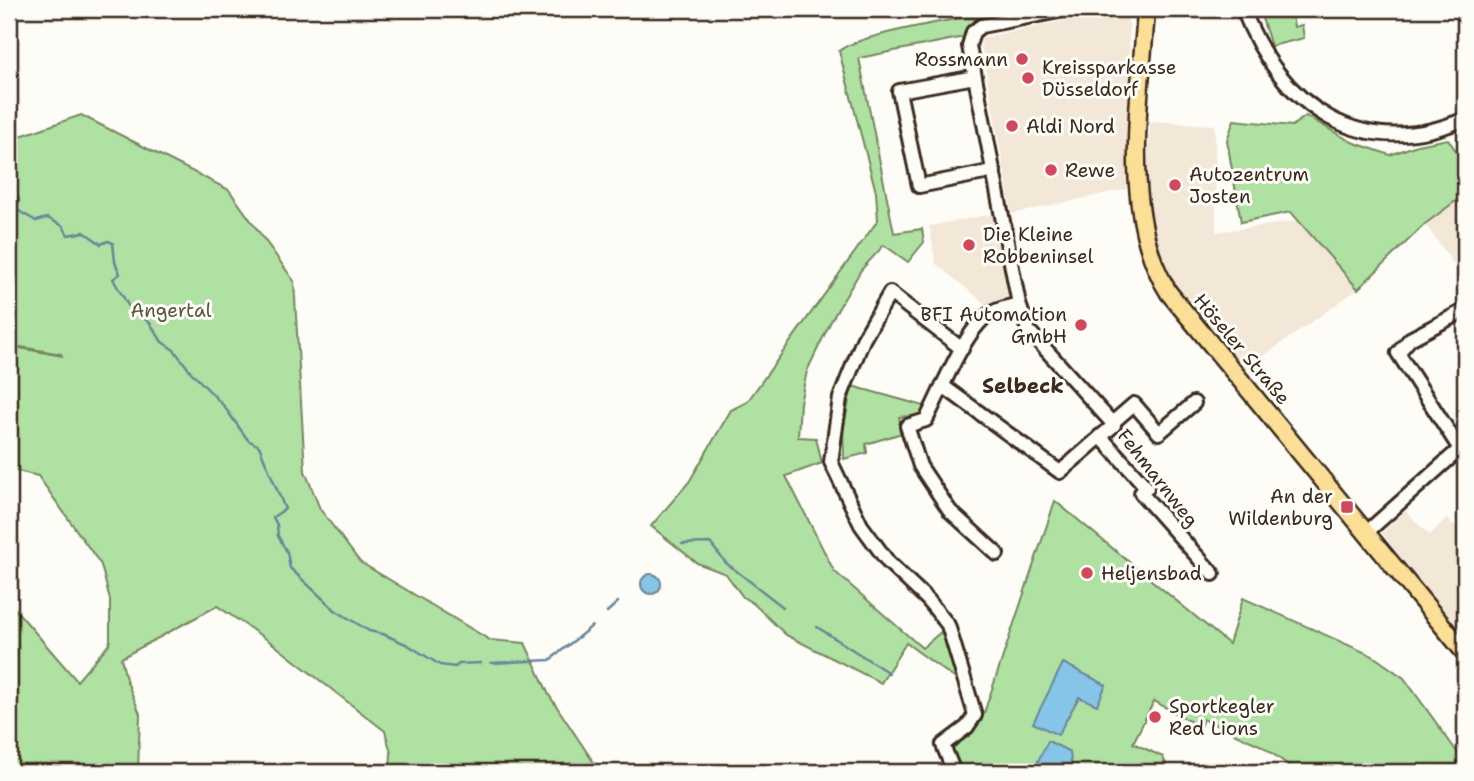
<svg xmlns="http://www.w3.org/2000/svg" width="1474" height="781" viewBox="0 0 1474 781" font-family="'Shantell Sans',sans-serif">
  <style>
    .built { fill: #f3e7d8 }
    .green { fill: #afe1a2; stroke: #758660; stroke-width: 2 }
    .water { fill: #87c5e8; stroke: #698797; stroke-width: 2 }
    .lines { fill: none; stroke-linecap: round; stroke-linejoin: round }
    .stream { stroke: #698797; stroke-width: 2.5 }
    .minor-casing { stroke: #3b2a1e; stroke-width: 18 }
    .major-casing { stroke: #3b2a1e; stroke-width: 21 }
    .minor { stroke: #fdfcf7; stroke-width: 12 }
    .major { stroke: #fbdf96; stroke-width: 16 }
    .poi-dot { fill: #d1495b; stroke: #fdfcf7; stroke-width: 2.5 }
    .labels { text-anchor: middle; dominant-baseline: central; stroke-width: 6; stroke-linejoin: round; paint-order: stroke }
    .poi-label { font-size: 19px; fill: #3b2a1e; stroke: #fdfcf7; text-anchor: start }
    .park-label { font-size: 19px; fill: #58583f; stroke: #fdfcf7 }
    .street-label { font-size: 19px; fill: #3b2a1e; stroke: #fdfcf7 }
    .neighbourhood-label { font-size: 21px; font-weight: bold; fill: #3b2a1e; stroke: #fdfcf7 }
  </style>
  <rect width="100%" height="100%" fill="#fdfcf7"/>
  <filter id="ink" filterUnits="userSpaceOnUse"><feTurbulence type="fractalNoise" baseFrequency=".0143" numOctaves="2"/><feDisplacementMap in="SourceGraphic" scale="14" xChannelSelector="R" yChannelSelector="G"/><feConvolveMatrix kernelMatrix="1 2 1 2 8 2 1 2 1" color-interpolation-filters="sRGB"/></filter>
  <g filter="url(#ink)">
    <path class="built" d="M 1117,10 L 1125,14 L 1129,24 L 1131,188 L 1012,214 L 980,38 Z
      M 1150,121 L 1215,125 L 1216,232 L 1291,222 L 1393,194 L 1465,170 L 1465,280 L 1425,224 L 1358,289 L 1244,370 L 1166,273 L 1154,243 L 1147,178 Z
      M 998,213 L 1013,297 L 988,306 L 936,264 L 929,226 Z
      M 1405,511 L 1430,535 L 1446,518 L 1465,536 L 1465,642 L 1382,533 Z"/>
    <path class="green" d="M 1013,9 L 1026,9 L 975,22 L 964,37 L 859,58 L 894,233 L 922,229 L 924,242 L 908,262 L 884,245 L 861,270 L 831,321 L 807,371 L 800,403 L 798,437 L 816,438 L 822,463 L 786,476 L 834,571 L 922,648 L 942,631 L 957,680 L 906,643 L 881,683 L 786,635 L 754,604 L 743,597 L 726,574 L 697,563 L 651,526 L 689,482 L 731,410 L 747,402 L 878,220 L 876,192 L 839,51 C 858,33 980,15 1013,9 Z
      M 1259,9 L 1291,9 L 1294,27 L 1302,25 L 1304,38 L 1271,46 Z
      M 81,115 L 229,190 L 294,281 L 305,471 L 320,509 L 360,562 L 490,640 L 525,643 L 549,695 L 600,772 L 390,772 L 391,753 L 385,731 L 272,643 L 217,606 L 121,658 L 126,679 L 140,714 L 138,772 L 9,772 L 9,602 L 77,681 L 109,644 L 110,640 L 110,600 L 101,565 L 38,476 L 9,469 L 9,346 L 62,356 L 61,354 L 9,345 L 9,140 Z
      M 1306,116 L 1352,142 L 1390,155 L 1417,145 L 1448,139 L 1465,164 L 1465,194 L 1425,224 L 1358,289 L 1291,212 L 1241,222 L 1227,140 L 1234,120 L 1292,126 Z
      M 852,386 L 924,406 L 922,415 L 899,417 L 902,433 L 866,444 L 867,453 L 844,459 L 843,430 Z
      M 1055,501 L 1229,644 L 1243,598 L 1373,656 L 1404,678 L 1465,763 L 1465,772 L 1298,772 L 1262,746 L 1203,719 L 1200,727 L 1154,701 L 1133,743 L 1163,757 L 1168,769 L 1166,772 L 962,772 L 950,748 L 981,722 Z"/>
    <path class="water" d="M641 584a10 10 0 1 1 20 0a10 10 0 1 1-20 0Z
      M 1063,663 L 1106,685 L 1097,705 L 1079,697 L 1058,735 L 1033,723 Z
      M 1048,741 L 1070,752 L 1072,772 L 1039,772 L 1038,761 Z"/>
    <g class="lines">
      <path class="stream" d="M 9,193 L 17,194 L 19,200 L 17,210 L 36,221 L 47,218 L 63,226 L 68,235 L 84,232 L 101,244 L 108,241 L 113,243 L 115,262 L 120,274 L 113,279 L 129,307 L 150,323 L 162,342 L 174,350 L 191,372 L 223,405 L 248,440 L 259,446 L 285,509 L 273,517 L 277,525 L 278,536 L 287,552 L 290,568 L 335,610 L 369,631 L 383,634 L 408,645 L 440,665 L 455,667 L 459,664 L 481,663
        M 682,544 L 710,543 L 726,563 L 783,607
        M 607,612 L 618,602
        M 817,627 L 889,673
        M 491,663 L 550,660 L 592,626"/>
      <g class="minor-casing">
        <path id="minor" d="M 1243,9 C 1281,108 1361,163 1465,119
          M 975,77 L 899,91 L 919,186 L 994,171
          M 1465,310 L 1410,339 L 1398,353 L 1460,449 L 1465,452
          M 943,386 L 1060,472 L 1114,425 L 1028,330 L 1019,304 L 969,46 L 973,32 L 981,26 L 1069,9
          M 1112,423 L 1134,404 L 1159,433 L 1194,403
          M 1100,436 L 1147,488 L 1141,493 L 1213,574
          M 1367,532 L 1460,449
          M 997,554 L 950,511 L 920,466 L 907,426 L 926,420 C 941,392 963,333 988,315 C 996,309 1009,307 1019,304
          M 954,772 L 943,745 L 967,727 L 975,715 L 948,625 L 928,600 L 888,562 L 861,525 L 831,462 L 840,398 L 863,340 L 890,293 L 962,349"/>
      </g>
      <g class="major-casing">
        <path id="major" d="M 1146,12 C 1140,99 1120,216 1169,293 L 1465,653"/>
      </g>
      <use href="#minor" class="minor"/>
      <use href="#major" class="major"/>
    </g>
  </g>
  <g class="poi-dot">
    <circle cx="1022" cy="59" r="7"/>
    <circle cx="1028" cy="78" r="7"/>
    <circle cx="1012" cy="126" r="7"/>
    <circle cx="1051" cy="170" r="7"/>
    <circle cx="1175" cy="185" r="7"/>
    <circle cx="969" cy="245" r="7"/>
    <circle cx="1081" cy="325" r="7"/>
    <rect x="1340" y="500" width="14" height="14" rx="3.5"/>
    <circle cx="1087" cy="573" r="7"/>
    <circle cx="1155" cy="717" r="7"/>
  </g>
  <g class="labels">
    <g class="poi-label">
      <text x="1008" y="59" text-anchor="end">Rossmann</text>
      <text x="1042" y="67">Kreissparkasse<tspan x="1042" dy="22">Düsseldorf</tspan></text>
      <text x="1026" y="126">Aldi Nord</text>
      <text x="1065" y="170">Rewe</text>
      <text x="1189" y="174">Autozentrum<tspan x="1189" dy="22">Josten</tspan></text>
      <text x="983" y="234">Die Kleine<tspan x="983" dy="22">Robbeninsel</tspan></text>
      <text x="1067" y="314" text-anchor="end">BFI Automation<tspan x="1067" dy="22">GmbH</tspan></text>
      <text x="1333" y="496" text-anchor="end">An der<tspan x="1333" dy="22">Wildenburg</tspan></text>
      <text x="1101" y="573">Heljensbad</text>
      <text x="1169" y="706">Sportkegler<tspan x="1169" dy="22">Red Lions</tspan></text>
    </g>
    <g class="park-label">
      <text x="171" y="310">Angertal</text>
    </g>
    <g class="street-label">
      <text transform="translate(1242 349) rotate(50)">Höseler Straße</text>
      <text transform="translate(1158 478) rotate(52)">Fehmarnweg</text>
    </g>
    <g class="neighbourhood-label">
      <text x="1023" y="386">Selbeck</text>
    </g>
  </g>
  <rect width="1474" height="781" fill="none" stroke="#fdfcf7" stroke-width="35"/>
  <rect x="18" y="18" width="1439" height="746" fill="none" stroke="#3b2a1e" stroke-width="2.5" filter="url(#ink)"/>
</svg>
